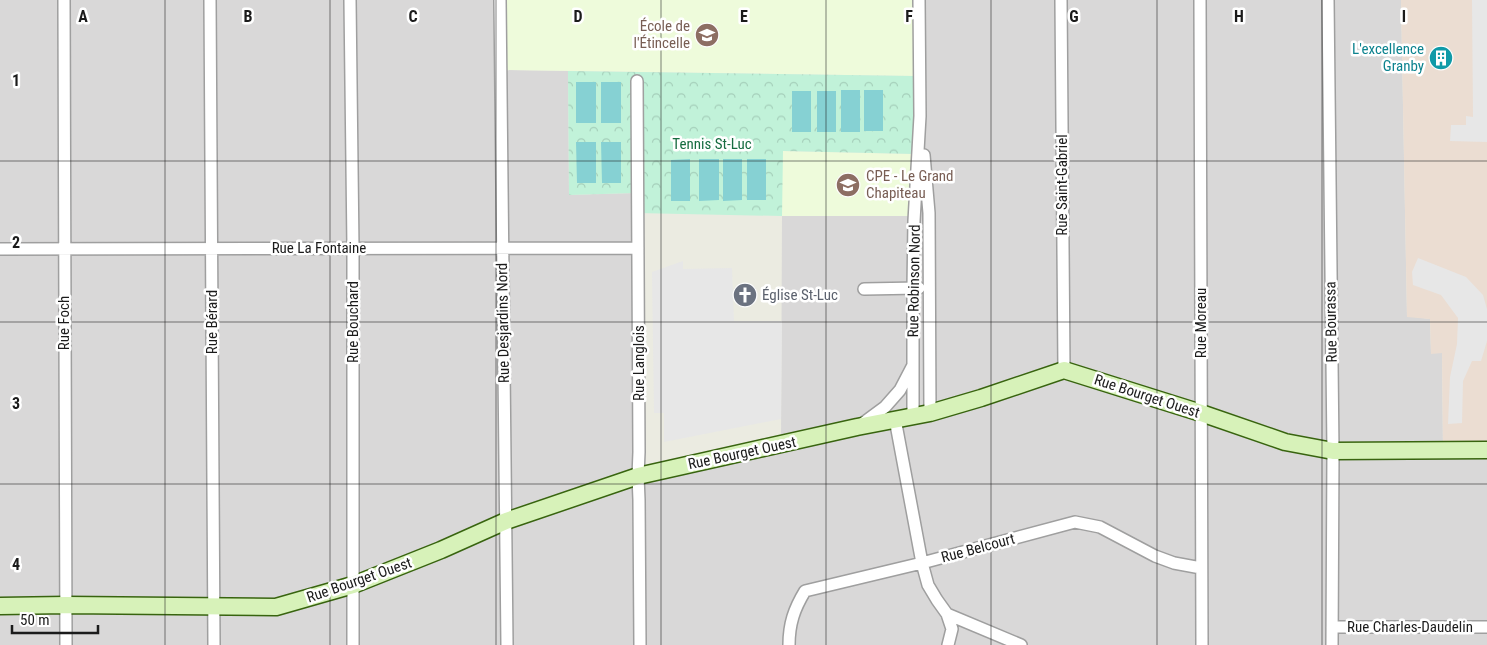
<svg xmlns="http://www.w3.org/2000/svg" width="1487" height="645" viewBox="0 0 1487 645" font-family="'Roboto Condensed',sans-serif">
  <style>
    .residential { fill: #d9d8d8 }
    .commercial { fill: #ebddd2 }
    .education { fill: #eefbdb }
    .park { fill: url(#park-crowns) }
    .pitch { fill: #86d1d3 }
    .parking { fill: #e7e7e7 }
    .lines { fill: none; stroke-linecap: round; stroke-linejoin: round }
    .street-casing { stroke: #9f9f9f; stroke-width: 14 }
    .secondary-casing { stroke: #38640f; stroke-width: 19 }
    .street { stroke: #fff; stroke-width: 11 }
    .secondary { stroke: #d7f2b9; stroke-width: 16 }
    .grid { fill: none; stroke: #1b1b1b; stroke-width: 1; stroke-opacity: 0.55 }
    .labels { text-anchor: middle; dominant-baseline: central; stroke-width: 5; stroke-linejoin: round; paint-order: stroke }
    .education-label { font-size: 15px; fill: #785e54; stroke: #fff; text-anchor: end }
    .culture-label { font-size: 15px; fill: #0d838f; stroke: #fff; text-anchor: end }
    .park-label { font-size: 15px; fill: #166c40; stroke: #fff }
    .street-label { font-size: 15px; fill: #1b1b1b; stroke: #fff }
    .worship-label { font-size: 15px; fill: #5b616d; stroke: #fff; text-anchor: start }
    .grid-label { font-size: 16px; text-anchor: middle; font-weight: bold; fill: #1b1b1b; stroke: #fff; stroke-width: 5; stroke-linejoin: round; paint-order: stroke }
  </style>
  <defs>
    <pattern id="park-crowns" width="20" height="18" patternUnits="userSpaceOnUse" patternTransform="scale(1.25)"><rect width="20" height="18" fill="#c1f2d9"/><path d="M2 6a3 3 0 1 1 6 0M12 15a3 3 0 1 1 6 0" fill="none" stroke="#a5cfba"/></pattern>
  </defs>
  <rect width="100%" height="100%" fill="#ebebe1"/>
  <path class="residential" d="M 0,0 L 499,0 L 501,70 L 568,71 L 569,195 L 635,193 L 638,478 L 781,448 L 782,216 L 910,216 L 915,154 L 914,0 L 1401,0 L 1407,316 L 1430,319 L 1431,353 L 1442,353 L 1443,450 L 1487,450 L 1487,645 L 0,645 Z"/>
  <path class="commercial" d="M 1401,0 L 1487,0 L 1487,450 L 1443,450 L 1442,353 L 1431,354 L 1430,319 L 1407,317 Z"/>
  <path class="education" d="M 500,0 L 914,0 L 914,76 L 501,70 Z
    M 782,151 L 915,154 L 910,216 L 782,216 Z"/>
  <path class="park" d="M 568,71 L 914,76 L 915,154 L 783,151 L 782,216 L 636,213 L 635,193 L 569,195 Z"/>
  <path class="pitch" d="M 576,82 L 596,82 L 596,123 L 576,123 Z
    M 601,82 L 621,82 L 621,123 L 601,123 Z
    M 860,90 L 860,132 L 841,132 L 841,90 Z
    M 864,90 L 883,90 L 883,131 L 864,131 Z
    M 792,91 L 811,91 L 811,132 L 792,132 Z
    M 817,91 L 836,91 L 836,132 L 817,132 Z
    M 576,142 L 596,142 L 596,183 L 577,183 Z
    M 601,142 L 621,142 L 621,183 L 602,183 Z
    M 690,159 L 690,201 L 671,201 L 671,160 Z
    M 699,159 L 719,159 L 719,200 L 699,201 Z
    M 723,159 L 742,159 L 742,200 L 723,201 Z
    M 747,159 L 766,159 L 766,200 L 747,200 Z"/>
  <path class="parking" d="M 1472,0 L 1487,0 L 1487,142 L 1450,141 L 1451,125 L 1466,125 L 1466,116 L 1473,117 Z
    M 1418,258 L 1466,277 L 1483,295 L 1487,309 L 1487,341 L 1481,361 L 1472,361 L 1463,381 L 1462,423 L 1448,424 L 1450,377 L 1457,344 L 1458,318 L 1441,295 L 1413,285 L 1412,272 Z
    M 683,261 L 683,269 L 732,268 L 734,321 L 782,321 L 781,419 L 664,442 L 664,413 L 654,413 L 652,272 Z"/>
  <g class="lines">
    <g class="street-casing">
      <path id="street" d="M 64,0 L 66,645
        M 210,0 L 214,645
        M 350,0 L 353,248 L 353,645
        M 500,0 L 507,645
        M 1061,0 L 1064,370
        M 1200,0 L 1202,645
        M 1328,0 L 1333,451 L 1332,645
        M 637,81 L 639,452 L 638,476 L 639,500 L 640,645
        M 924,155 L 929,213 L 930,413
        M 0,249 L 638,248
        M 864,289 L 919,288
        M 913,415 L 913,288 L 914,221 L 920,116 L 919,0
        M 895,419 L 922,563 L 928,585 L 937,600 L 947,614 L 1021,645
        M 862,424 L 885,407 L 900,390 L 912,367
        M 947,614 L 952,629 L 948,645
        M 1332,627 L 1487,627
        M 789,645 C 789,624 794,609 805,591 L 922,563 L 1075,522 L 1100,527 L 1155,556 L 1174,563 L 1201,568"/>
    </g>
    <g class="secondary-casing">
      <path id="secondary" d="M 0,606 L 66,605 L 276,607 L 353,585 L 441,550 L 506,521 L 638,476 L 857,427 L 930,413 L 981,398 L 1064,370 L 1201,413 L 1285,442 L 1333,451 L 1487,450"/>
    </g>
    <use href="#street" class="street"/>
    <use href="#secondary" class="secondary"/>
  </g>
  <path class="grid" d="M 165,0 L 165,645M 330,0 L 330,645M 496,0 L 496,645M 661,0 L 661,645M 826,0 L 826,645M 991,0 L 991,645M 1157,0 L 1157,645M 1322,0 L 1322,645M 0,161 L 1487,161M 0,322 L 1487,322M 0,484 L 1487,484"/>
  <defs>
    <g id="school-disc" transform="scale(1.25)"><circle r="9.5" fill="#8d6e63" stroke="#fff"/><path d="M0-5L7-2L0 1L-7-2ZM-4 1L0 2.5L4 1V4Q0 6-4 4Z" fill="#fff"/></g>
    <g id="building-disc" transform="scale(1.25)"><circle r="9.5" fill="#0f9aa8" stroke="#fff"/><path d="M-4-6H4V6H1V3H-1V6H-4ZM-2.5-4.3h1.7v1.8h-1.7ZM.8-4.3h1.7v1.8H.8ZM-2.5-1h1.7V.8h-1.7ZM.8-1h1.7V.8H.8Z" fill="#fff"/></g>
    <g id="church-disc" transform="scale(1.25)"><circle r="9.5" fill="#6b7280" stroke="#fff"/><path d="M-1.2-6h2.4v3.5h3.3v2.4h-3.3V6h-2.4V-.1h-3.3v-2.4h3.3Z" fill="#fff"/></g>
  </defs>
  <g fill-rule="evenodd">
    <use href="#school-disc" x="707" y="35"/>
    <use href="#building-disc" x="1441" y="58"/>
    <use href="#school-disc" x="848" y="185"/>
    <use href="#church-disc" x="745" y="295"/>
  </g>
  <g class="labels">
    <g class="education-label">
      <text x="690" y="26">École de<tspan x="690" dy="17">l'Étincelle</tspan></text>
      <text x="866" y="176" text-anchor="start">CPE - Le Grand<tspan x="866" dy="17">Chapiteau</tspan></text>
    </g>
    <g class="culture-label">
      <text x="1424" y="49">L'excellence<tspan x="1424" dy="17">Granby</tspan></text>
    </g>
    <g class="park-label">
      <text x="712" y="144">Tennis St-Luc</text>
    </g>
    <g class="street-label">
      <text transform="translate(1062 185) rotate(-90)">Rue Saint-Gabriel</text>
      <text x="319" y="248">Rue La Fontaine</text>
      <text transform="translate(914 281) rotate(-89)">Rue Robinson Nord</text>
      <text transform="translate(212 322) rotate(-90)">Rue Bérard</text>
      <text transform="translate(353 322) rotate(-90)">Rue Bouchard</text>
      <text transform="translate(1331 322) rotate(-91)">Rue Bourassa</text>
      <text transform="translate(64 323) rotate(-90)">Rue Foch</text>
      <text transform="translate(503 323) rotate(-91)">Rue Desjardins Nord</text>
      <text transform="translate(1201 323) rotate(-90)">Rue Moreau</text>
      <text transform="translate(639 363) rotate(-90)">Rue Langlois</text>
      <text transform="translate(1147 396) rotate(18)">Rue Bourget Ouest</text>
      <text transform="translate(742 453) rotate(-12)">Rue Bourget Ouest</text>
      <text transform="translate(978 548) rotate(-15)">Rue Belcourt</text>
      <text transform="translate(359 580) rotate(-19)">Rue Bourget Ouest</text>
      <text x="1410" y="627">Rue Charles-Daudelin</text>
    </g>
    <g class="worship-label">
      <text x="762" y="295">Église St-Luc</text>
    </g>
  </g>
  <g class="grid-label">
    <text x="83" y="22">A</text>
    <text x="248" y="22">B</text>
    <text x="413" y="22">C</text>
    <text x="578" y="22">D</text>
    <text x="744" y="22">E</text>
    <text x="909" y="22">F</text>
    <text x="1074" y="22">G</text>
    <text x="1239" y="22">H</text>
    <text x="1404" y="22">I</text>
    <text x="16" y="86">1</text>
    <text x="16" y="248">2</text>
    <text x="16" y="409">3</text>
    <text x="16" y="570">4</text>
  </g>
  <path d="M12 625v8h86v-8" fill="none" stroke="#1b1b1b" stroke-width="2.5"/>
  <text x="20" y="625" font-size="15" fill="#1b1b1b" stroke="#ffffff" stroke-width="4" paint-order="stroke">50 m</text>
</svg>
